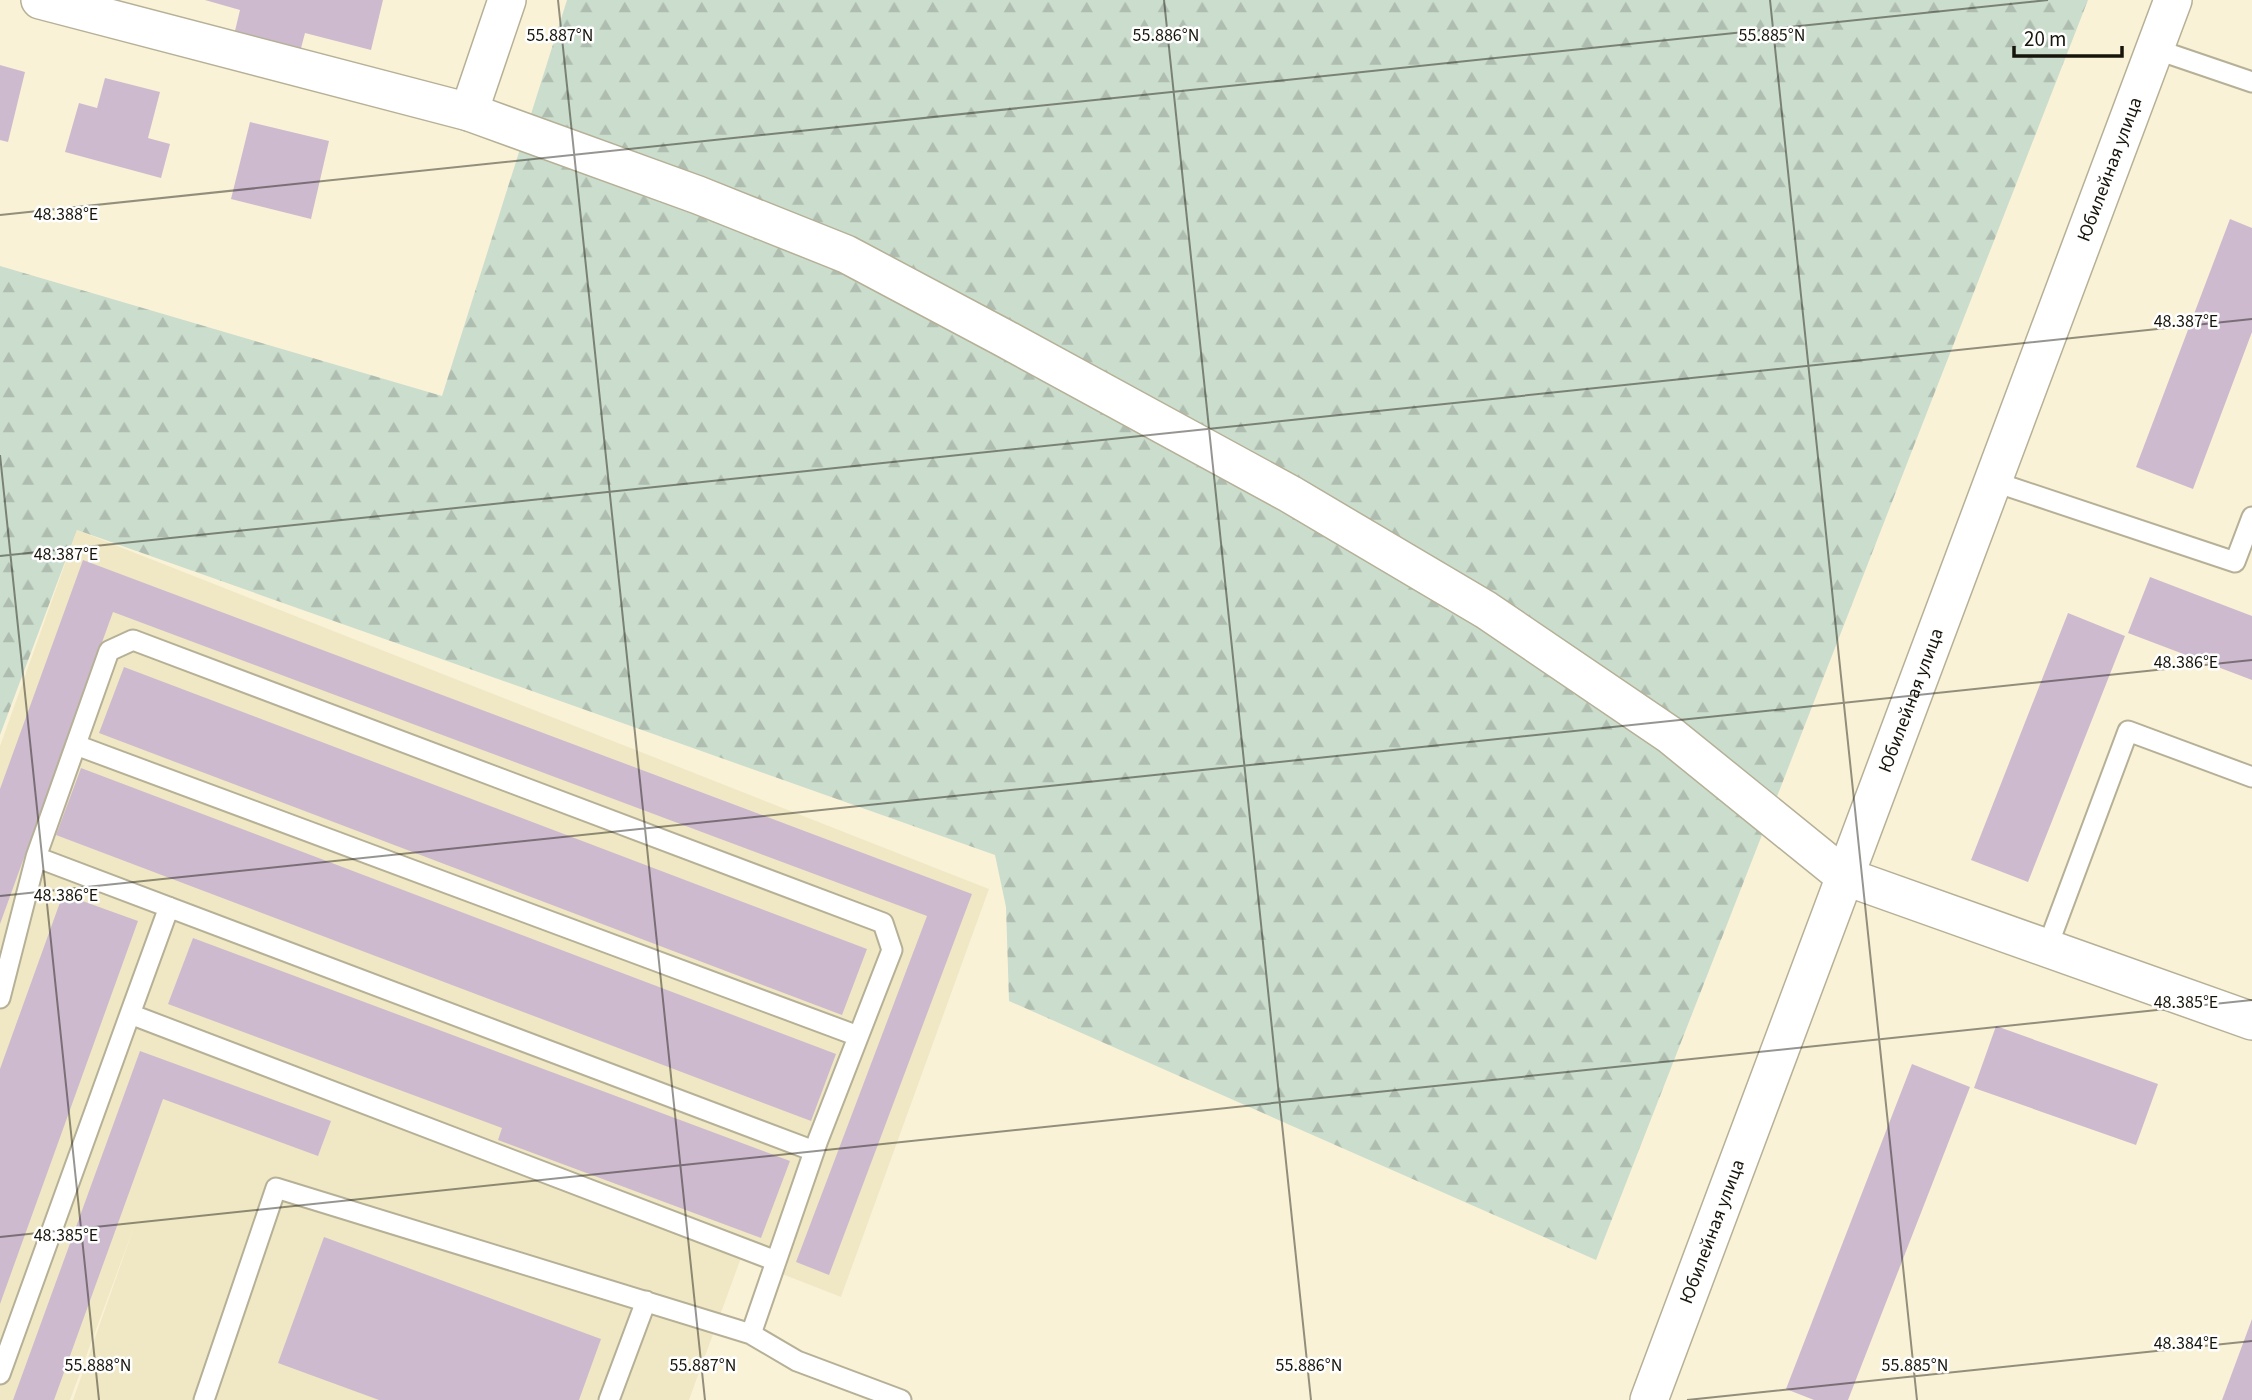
<svg xmlns="http://www.w3.org/2000/svg" width="2252" height="1400" viewBox="0 0 2252 1400" font-family="'Source Sans 3',sans-serif">
  <style>
    .built { fill: #f0e8c5 }
    .forest { fill: url(#forest-firs) }
    .building { fill: #cebacf }
    .lines { fill: none; stroke-linecap: round; stroke-linejoin: round }
    .service-casing { stroke: #b6b097; stroke-width: 23 }
    .minor-casing { stroke: #b6b097; stroke-width: 40 }
    .service { stroke: #fff; stroke-width: 19 }
    .minor { stroke: #fff; stroke-width: 37 }
    .ticks { fill: none; stroke: #17150b; stroke-width: 2; stroke-opacity: 0.45 }
    .labels { text-anchor: middle; dominant-baseline: central; stroke-width: 5; stroke-linejoin: round; paint-order: stroke }
    .street-label { font-size: 19px; fill: #17150b; stroke: #fff }
    .ticks-label { font-size: 18px; text-anchor: middle; fill: #17150b; stroke: #fff; stroke-width: 5; stroke-linejoin: round; paint-order: stroke }
  </style>
  <defs>
    <pattern id="forest-firs" width="22" height="20" patternUnits="userSpaceOnUse" patternTransform="scale(1.75)"><rect width="22" height="20" fill="#cbddcd"/><path d="M5 1l3.5 6h-7zM16 11l3.5 6h-7z" fill="#aebdaf"/></pattern>
  </defs>
  <rect width="100%" height="100%" fill="#f9f2d7"/>
  <path class="built" d="M 77,530 L 989,889 L 841,1297 L 741,1258 L 689,1400 L 73,1400 L 134,1227 L 70,1400 L 0,1400 L 0,746 Z"/>
  <path class="forest" d="M 567,0 L 2088,0 L 1596,1260 L 1009,1001 L 1006,907 L 995,855 L 77,530 L 0,735 L 0,266 L 442,396 Z"/>
  <path class="building" d="M 205,0 L 383,0 L 371,50 L 305,33 L 300,52 L 234,35 L 240,10 Z
    M 0,65 L 25,72 L 8,142 L 0,140 Z
    M 105,78 L 160,92 L 148,138 L 170,144 L 161,178 L 65,152 L 79,103 L 97,108 Z
    M 250,122 L 329,141 L 311,219 L 231,199 Z
    M 2230,219 L 2252,228 L 2252,332 L 2193,489 L 2136,467 Z
    M 83,560 L 972,894 L 829,1275 L 796,1262 L 927,916 L 113,612 L 0,924 L 0,789 Z
    M 2150,577 L 2252,616 L 2252,680 L 2128,633 Z
    M 2068,613 L 2125,636 L 2028,882 L 1971,860 Z
    M 124,667 L 867,949 L 842,1015 L 99,733 Z
    M 81,768 L 836,1054 L 811,1121 L 56,835 Z
    M 63,894 L 138,921 L 0,1304 L 0,1069 Z
    M 193,938 L 790,1161 L 761,1238 L 498,1140 L 502,1128 L 168,1004 Z
    M 1996,1026 L 2158,1084 L 2136,1145 L 1974,1088 Z
    M 140,1051 L 331,1121 L 318,1156 L 163,1099 L 54,1400 L 13,1400 Z
    M 1912,1064 L 1970,1087 L 1848,1400 L 1814,1400 L 1786,1389 Z
    M 324,1237 L 601,1339 L 579,1400 L 379,1400 L 278,1363 Z
    M 2252,1319 L 2252,1400 L 2222,1400 Z"/>
  <g class="lines">
    <g class="service-casing">
      <path id="service" d="M 2155,49 L 2252,82
        M 1992,481 L 2235,562 L 2252,517
        M 76,745 L 858,1036
        M 36,857 L 814,1151
        M 169,907 L 130,1014 L 776,1261
        M 2047,948 L 2128,731 L 2252,777
        M 0,998 L 36,857 L 109,651 L 133,640 L 883,923 L 892,950 L 818,1140 L 751,1334
        M 0,1374 L 130,1014
        M 204,1400 L 276,1188 L 751,1334 L 797,1361 L 901,1400
        M 609,1400 L 646,1301"/>
    </g>
    <g class="minor-casing">
      <g id="minor">
        <path d="M 40,0 L 469,112 L 698,195 L 846,254 L 1002,337 L 1290,494 L 1486,610 L 1670,735 L 1844,876 L 2252,1021"/>
        <path d="M 469,112 L 507,0"/>
        <path id="s1" d="M 1649,1400 L 2173,0"/>
      </g>
    </g>
    <use href="#service" class="service"/>
    <use href="#minor" class="minor"/>
  </g>
  <path class="ticks" d="M 558,0 L 705,1400M 1164,0 L 1311,1400M 1770,0 L 1917,1400M 0,215 L 2048,0M 0,455 L 99,1400M 0,556 L 2252,319M 0,896 L 2252,660M 0,1237 L 2252,1000M 1687,1400 L 2252,1341"/>
  <g class="labels">
    <g class="street-label">
      <text stroke="none"><textPath href="#s1" startOffset="1314">Юбилейная улица</textPath></text>
      <text stroke="none"><textPath href="#s1" startOffset="747">Юбилейная улица</textPath></text>
      <text stroke="none"><textPath href="#s1" startOffset="180">Юбилейная улица</textPath></text>
    </g>
  </g>
  <g class="ticks-label">
    <text x="560" y="41">55.887°N</text>
    <text x="1166" y="41">55.886°N</text>
    <text x="1772" y="41">55.885°N</text>
    <text x="66" y="220">48.388°E</text>
    <text x="2186" y="327">48.387°E</text>
    <text x="66" y="560">48.387°E</text>
    <text x="2186" y="668">48.386°E</text>
    <text x="66" y="901">48.386°E</text>
    <text x="2186" y="1008">48.385°E</text>
    <text x="66" y="1241">48.385°E</text>
    <text x="2186" y="1349">48.384°E</text>
    <text x="98" y="1371">55.888°N</text>
    <text x="703" y="1371">55.887°N</text>
    <text x="1309" y="1371">55.886°N</text>
    <text x="1915" y="1371">55.885°N</text>
  </g>
  <path d="M2014 46v10h108v-10" fill="none" stroke="#17150b" stroke-width="3.5"/>
  <text x="2024" y="46" font-size="21" fill="#17150b" stroke="#ffffff" stroke-width="5" paint-order="stroke">20 m</text>
</svg>
